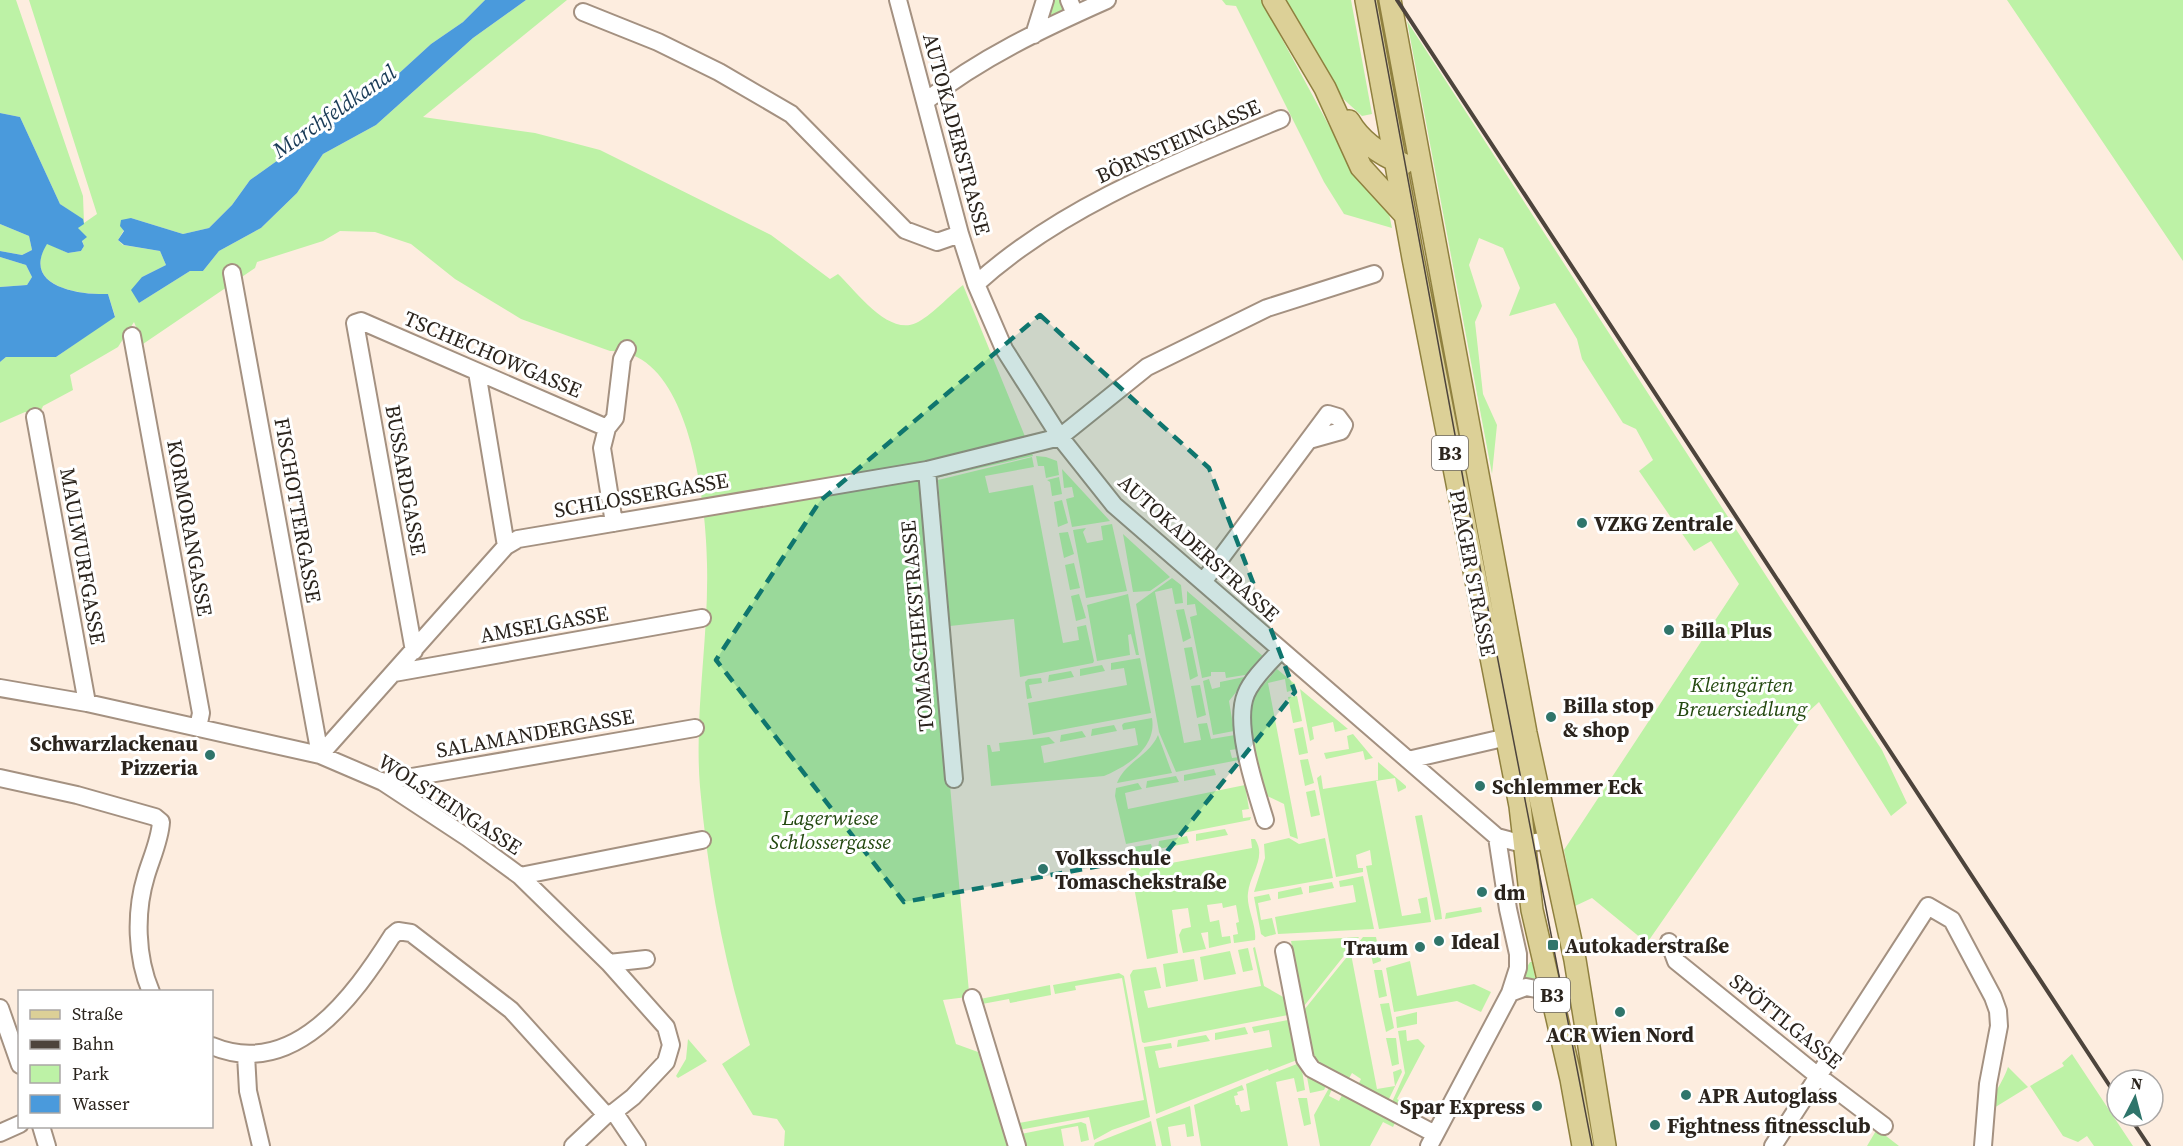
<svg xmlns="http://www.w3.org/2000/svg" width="2183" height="1146" viewBox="0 0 2183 1146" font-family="'Source Serif 4',serif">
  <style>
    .green { fill: #bdf2a6 }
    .water { fill: #4a9adc }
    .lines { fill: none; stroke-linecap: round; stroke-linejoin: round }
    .minor-casing { stroke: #a49181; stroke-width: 20 }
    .major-casing { stroke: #8f803f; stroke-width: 24 }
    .minor { stroke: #fff; stroke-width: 16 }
    .major { stroke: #dcd097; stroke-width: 21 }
    .tram { stroke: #4d443c; stroke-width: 1.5 }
    .rail { stroke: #4d443c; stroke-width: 4 }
    .marked { fill: #0f766e; fill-opacity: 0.2; stroke: #0f766e; stroke-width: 4.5; stroke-dasharray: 12 8; stroke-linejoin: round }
    .poi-dot { fill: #2f756b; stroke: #fff; stroke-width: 2 }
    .labels { text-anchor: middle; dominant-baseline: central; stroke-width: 6; stroke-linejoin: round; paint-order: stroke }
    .shield { fill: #fff; stroke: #6b6661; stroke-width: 1.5 }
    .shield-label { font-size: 20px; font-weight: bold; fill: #2b241d }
    .street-label { font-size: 21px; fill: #2b241d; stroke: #fff }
    .poi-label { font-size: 21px; font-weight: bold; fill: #2b241d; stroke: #fff; text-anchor: start }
    .park-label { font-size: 21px; font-style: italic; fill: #23480f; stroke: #fff }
    .water-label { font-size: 22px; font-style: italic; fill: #1a3b57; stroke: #fff }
  </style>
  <rect width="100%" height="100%" fill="#fdeddf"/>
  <path class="green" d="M 0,0 L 16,0 L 83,196 L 84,223 L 97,214 L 29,0 L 485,0 L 463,22 L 431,44 L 396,76 L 250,180 L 232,205 L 209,228 L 183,234 L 131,218 L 118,240 L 123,245 L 160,251 L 166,265 L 142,277 L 139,303 L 190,271 L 203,271 L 219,251 L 261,228 L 297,193 L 323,154 L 376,125 L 473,38 L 526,0 L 567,0 L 423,117 L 535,133 L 600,150 L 771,235 L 830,279 L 838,274 C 856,291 888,336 916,323 C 930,317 950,295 963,285 L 1033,456 L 922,481 L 969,992 L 967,997 L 943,1000 L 956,1044 L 978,1052 L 1009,1146 L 784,1146 L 785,1131 L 777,1119 L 753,1115 L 722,1064 L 750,1045 C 723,959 708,876 700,787 C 694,713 709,638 707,564 C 706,506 691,349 610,351 L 521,319 L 455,279 L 411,244 L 375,232 L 340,231 L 323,241 L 257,262 L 255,268 L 143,344 L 134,322 L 118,347 L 70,375 L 73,390 L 43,406 L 40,413 L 31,415 L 25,412 L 0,423 L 0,362 L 6,357 L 56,357 L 115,316 L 108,294 C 77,295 21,286 47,243 L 68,253 L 81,251 L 84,246 L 78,228 L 82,219 L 60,204 L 20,117 L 0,113 Z
    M 1054,0 L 1061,0 L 1068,11 L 1051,18 L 1047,13 Z
    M 1222,0 L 1261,0 L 1360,183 L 1387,204 L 1392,228 L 1344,214 L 1324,182 L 1236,6 L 1226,5 Z
    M 1283,0 L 1351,0 L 1372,114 L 1362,116 L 1339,95 Z
    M 2007,0 L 2183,0 L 2183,261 Z
    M 1407,21 L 1785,605 L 1882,750 L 1907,803 L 1891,816 L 1819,702 L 1806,714 L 1647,943 L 1592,898 L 1575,906 L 1564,850 L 1739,584 L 1711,541 L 1694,551 L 1639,471 L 1653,460 L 1636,429 L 1623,423 L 1582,359 L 1577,339 L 1555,303 L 1509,316 L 1520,288 L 1503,248 L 1479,238 L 1469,265 L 1482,306 L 1475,322 L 1483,394 L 1497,425 L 1492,474 Z
    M 0,224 L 29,236 L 32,250 L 22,255 L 0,251 Z
    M 0,257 L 26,265 L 32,277 L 27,285 L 0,287 Z
    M 1036,456 L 1046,457 L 1057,461 L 1059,475 L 1046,478 L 1044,466 L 1038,466 Z
    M 1032,457 L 1034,467 L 985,476 L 989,493 L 1033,485 L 1063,643 L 1079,640 L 1077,627 L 1086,625 L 1094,661 L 1093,663 L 1020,677 L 1014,619 L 950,626 L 938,480 Z
    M 1062,469 L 1110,521 L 1072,527 L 1066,499 L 1074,497 L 1072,487 L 1064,488 Z
    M 1059,477 L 1062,494 L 1052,496 L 1050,482 L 1047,480 Z
    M 1062,500 L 1068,523 L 1058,527 L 1054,502 Z
    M 1112,524 L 1127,591 L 1086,598 L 1073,530 L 1086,528 L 1083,532 L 1087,543 L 1103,540 L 1101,526 Z
    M 1068,532 L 1074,554 L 1064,558 L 1059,533 Z
    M 1123,534 L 1170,577 L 1150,591 L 1133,592 Z
    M 1074,563 L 1080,588 L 1070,590 L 1065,565 Z
    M 1172,578 L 1181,585 L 1183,603 L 1175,604 L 1172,588 L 1155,592 L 1184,743 L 1201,740 L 1198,724 L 1207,723 L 1211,739 L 1235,735 L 1238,749 L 1230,750 L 1232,758 L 1239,757 L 1239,760 L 1176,772 L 1159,732 L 1136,604 Z
    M 1187,591 L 1264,657 L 1251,674 L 1226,678 L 1225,672 L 1211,672 L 1211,676 L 1202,678 L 1190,617 L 1197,615 L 1195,604 L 1187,605 Z
    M 1079,594 L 1086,618 L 1076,621 L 1071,596 Z
    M 1128,594 L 1139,655 L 1136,655 L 1131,634 L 1128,635 L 1130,655 L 1097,661 L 1087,605 Z
    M 1184,609 L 1191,638 L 1183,642 L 1176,610 Z
    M 1192,647 L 1198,676 L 1190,680 L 1184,648 Z
    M 1140,658 L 1151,713 L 1033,735 L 1028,703 L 1127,685 L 1124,668 L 1111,670 L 1111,663 Z
    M 1102,665 L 1105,671 L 1080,676 L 1080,669 Z
    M 1277,669 L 1295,684 L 1296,689 L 1287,692 L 1285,679 L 1268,683 L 1298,839 L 1290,836 L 1284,804 L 1263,794 L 1261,790 L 1247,712 L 1251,699 Z
    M 1071,671 L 1074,677 L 1048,682 L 1049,675 Z
    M 1249,676 L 1229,701 L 1234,731 L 1213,735 L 1203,681 L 1209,679 L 1212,689 L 1220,687 L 1220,682 Z
    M 1041,678 L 1042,683 L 1029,685 L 1032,698 L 1027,699 L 1025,682 L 1028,679 Z
    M 1200,685 L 1206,715 L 1197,718 L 1191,686 Z
    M 1300,689 L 1348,729 L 1335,732 L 1333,722 L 1312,727 L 1314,739 L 1310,741 Z
    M 1297,696 L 1302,721 L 1293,723 L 1288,697 Z
    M 1152,718 C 1157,747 1128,766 1104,776 L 991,786 L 987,745 L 990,745 L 992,752 L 1000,751 L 999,743 L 1049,737 L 1055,743 L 1041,746 L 1044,763 L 1138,745 L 1135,728 L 1123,730 L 1122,725 L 1124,723 Z
    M 1114,725 L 1117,731 L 1091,736 L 1092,729 Z
    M 1303,727 L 1308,753 L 1299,755 L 1294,729 Z
    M 1082,731 L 1086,737 L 1060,742 L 1061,735 Z
    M 1353,734 L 1373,758 L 1365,760 L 1363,751 L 1326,759 L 1324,753 L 1349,749 L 1347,736 Z
    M 1158,735 L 1172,773 L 1117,783 C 1125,762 1149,756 1158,735 Z
    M 1308,759 L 1314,783 L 1305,786 L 1300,760 Z
    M 1378,762 L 1406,786 L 1406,788 L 1398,792 L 1395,778 L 1376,781 L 1402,916 L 1421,913 L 1418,899 L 1427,897 L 1431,922 L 1379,929 L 1366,866 L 1372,865 L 1370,850 L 1356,855 L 1358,868 L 1363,868 L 1363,872 L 1336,877 L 1317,778 L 1321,775 L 1323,789 L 1378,780 Z
    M 1214,769 L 1216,775 L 1184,781 L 1184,775 Z
    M 1176,776 L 1179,782 L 1146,788 L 1147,781 Z
    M 1138,783 L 1142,789 L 1125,793 L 1128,809 L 1245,785 L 1249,809 L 1242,810 L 1243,818 L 1251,817 L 1250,820 L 1126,844 L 1115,796 L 1116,788 Z
    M 1315,790 L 1320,815 L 1311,817 L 1306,792 Z
    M 1422,815 L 1441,911 L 1442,919 L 1435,920 L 1415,816 Z
    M 1225,829 L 1228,835 L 1196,841 L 1196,834 Z
    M 1187,836 L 1189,843 L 1158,849 L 1159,841 Z
    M 1289,838 L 1299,844 L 1325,838 L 1333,878 L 1254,892 L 1265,858 L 1264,844 Z
    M 1251,839 L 1255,839 C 1267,857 1250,874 1248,893 C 1246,908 1257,925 1255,940 L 1234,943 L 1233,935 L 1238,934 L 1236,923 L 1239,922 L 1236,905 L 1223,908 L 1222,903 L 1207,905 L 1210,922 L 1219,920 L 1222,937 L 1230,936 L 1231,943 L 1209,948 L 1208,932 L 1201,933 L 1206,949 L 1183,953 L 1179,935 L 1182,929 L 1191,927 L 1188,908 L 1172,910 L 1178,953 L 1147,959 L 1127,848 L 1151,844 L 1153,850 L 1136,853 L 1139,869 L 1252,848 Z
    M 1363,876 L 1374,929 L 1278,934 L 1275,917 L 1356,902 L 1353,885 L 1340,887 L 1339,881 Z
    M 1332,882 L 1334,888 L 1309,893 L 1309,886 Z
    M 1301,887 L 1303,894 L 1278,899 L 1278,892 Z
    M 1269,894 L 1271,900 L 1258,903 L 1261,920 L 1272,918 L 1276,934 L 1265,937 L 1261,934 L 1254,897 Z
    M 1481,907 L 1482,912 L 1445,919 L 1446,913 Z
    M 1359,937 L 1304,1006 L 1291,941 Z
    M 1363,937 L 1376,937 L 1381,961 L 1373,964 L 1370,950 L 1351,954 L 1377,1089 L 1395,1086 L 1393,1072 L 1401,1069 L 1402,1072 L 1388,1101 L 1358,1085 L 1361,1079 L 1352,1073 L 1348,1080 L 1318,1062 L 1313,1054 L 1304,1010 Z
    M 1255,947 L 1264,986 L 1285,998 L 1288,1015 L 1144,1043 L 1142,1042 L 1130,975 L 1133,970 L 1156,967 L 1161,988 L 1144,991 L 1148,1008 L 1261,986 L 1253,948 Z
    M 1248,948 L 1253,970 L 1243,972 L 1238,950 Z
    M 1230,951 L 1236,974 L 1204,980 L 1200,957 Z
    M 1194,959 L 1198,981 L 1166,987 L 1163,964 Z
    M 1410,961 L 1417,996 L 1474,984 L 1491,992 L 1481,1012 L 1457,1001 L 1394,1012 L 1386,968 Z
    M 1530,962 L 1532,962 L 1536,983 L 1519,980 Z
    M 1374,970 L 1382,970 L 1387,996 L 1379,998 Z
    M 1119,973 L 1124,976 L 1150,1117 L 1112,1130 L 1094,1140 L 1089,1117 L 1019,1130 L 1019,1123 L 1144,1100 L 1122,978 L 1075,986 L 1076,990 L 1055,994 L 1053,985 Z
    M 1050,985 L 1051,995 L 1010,1003 L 1009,999 L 982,1004 L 980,999 Z
    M 1389,1003 L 1394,1028 L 1386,1032 L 1380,1004 Z
    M 1417,1012 L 1417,1024 L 1397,1028 L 1396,1017 Z
    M 1288,1020 L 1297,1060 L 1269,1071 L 1268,1069 L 1156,1114 L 1144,1047 L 1171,1043 L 1172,1048 L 1155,1051 L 1159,1068 L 1272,1047 L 1269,1030 L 1254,1033 L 1252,1027 Z
    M 1245,1027 L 1248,1034 L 1215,1040 L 1215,1033 Z
    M 1406,1030 L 1407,1041 L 1418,1039 L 1425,1046 L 1397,1099 L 1405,1104 L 1402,1110 L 1392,1102 L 1405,1073 L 1398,1031 Z
    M 1206,1035 L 1210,1041 L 1177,1047 L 1178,1040 Z
    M 1386,1038 L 1396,1038 L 1399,1064 L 1392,1066 Z
    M 688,1039 L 707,1061 L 678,1078 L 676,1076 L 686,1059 Z
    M 2072,1054 L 2133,1146 L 2094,1146 L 2087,1136 L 2078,1142 L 2063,1136 L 2030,1086 L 2064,1066 L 2062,1063 Z
    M 1297,1064 L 1302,1070 L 1305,1090 L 1297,1092 L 1294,1078 L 1276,1082 L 1288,1146 L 1201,1146 L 1194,1105 L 1242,1085 L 1244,1090 L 1237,1092 L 1238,1095 L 1234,1096 L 1236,1105 L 1239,1105 L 1241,1112 L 1250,1110 L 1246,1084 Z
    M 2008,1067 L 2028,1087 L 1989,1111 C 1990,1097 2004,1081 2008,1067 Z
    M 1307,1077 L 1326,1086 L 1324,1090 L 1310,1093 Z
    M 1329,1088 L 1332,1089 L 1329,1096 L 1339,1101 L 1342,1095 L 1395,1123 L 1393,1127 L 1383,1122 L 1370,1146 L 1320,1146 L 1314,1115 Z
    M 1298,1098 L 1307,1098 L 1311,1124 L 1304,1126 Z
    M 1190,1106 L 1194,1136 L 1187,1137 L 1185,1124 L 1168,1127 L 1171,1146 L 1162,1146 L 1156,1119 Z
    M 1151,1121 L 1156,1146 L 1094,1146 L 1095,1143 Z
    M 1081,1122 L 1086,1124 L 1089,1140 L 1081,1142 L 1078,1126 L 1061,1129 L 1064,1146 L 1023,1146 L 1021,1134 Z
    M 1877,1129 L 1899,1146 L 1867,1146 Z"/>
  <path class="water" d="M 485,0 L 526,0 L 473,38 L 376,125 L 323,154 L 297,193 L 261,228 L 219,251 L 203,271 L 190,271 L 139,303 L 131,290 L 142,277 L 166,265 L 160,251 L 124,245 L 118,240 L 124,231 L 120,226 L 121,220 L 131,218 L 183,234 L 209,228 L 232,205 L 250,180 L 396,76 L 431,44 L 463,22 Z
    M 0,113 L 20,117 L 60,204 L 83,219 L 84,224 L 78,228 L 87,237 L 82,241 L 84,246 L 81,251 L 68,253 L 47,244 C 21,286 78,295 108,294 L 115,317 L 56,357 L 6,357 L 0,362 L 0,287 L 27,285 L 32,277 L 26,265 L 0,257 L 0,251 L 22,255 L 32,250 L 29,236 L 0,224 Z"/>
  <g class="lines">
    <g class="minor-casing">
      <path id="minor" d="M 898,0 L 960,234 L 976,284 L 1004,349 L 1060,437 L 1114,505 L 1497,837 L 1523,844 L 1549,840
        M 1069,0 L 1075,14
        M 583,12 L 658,42 L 719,72 L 791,114 L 905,230 L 937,242 L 960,234
        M 1034,35 L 1045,0
        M 926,101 C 980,58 1044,28 1107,0
        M 232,273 L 320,755
        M 976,284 C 1062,206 1175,163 1281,119
        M 132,336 L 201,713 L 198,728
        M 477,372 L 506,546
        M 35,417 L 87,703
        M 927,470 L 954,779
        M 614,523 L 602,448 L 607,428 L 615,418 L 622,359 L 627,349
        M 1203,582 L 1328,414 L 1338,417 L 1344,425 L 1341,431 L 1309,440
        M 414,651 L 355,323 L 361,321 L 607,428
        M 394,673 L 702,618
        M 0,688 L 87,703 L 320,755 L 383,782 L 468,838 L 520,876 L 609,963 L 666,1027 L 671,1045 L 666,1062 L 633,1097 L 614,1112 L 637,1146
        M 320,755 L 506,546 L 518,539 L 927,470 L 1060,437 L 1147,367 L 1267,308 L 1374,274
        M 1408,760 L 1516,735
        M 0,778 L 77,795 L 155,817 L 161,822 C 160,840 151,859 146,876 C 135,912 136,957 151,992
        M 383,782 L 695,728
        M 1265,820 C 1256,790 1233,725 1246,694 C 1252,679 1269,663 1280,651
        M 1497,837 L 1508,909 L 1518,954 L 1518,968 L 1510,993
        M 520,876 L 702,840
        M 1669,942 L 1676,961 L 1818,1076 L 1884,1126
        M 1284,951 L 1305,1059 L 1312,1069 L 1435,1134
        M 609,963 L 646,959
        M 972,998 L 1017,1146
        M 0,1008 L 20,1065
        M 212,1046 C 294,1080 354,996 392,936 L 398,931 L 411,933 L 511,1010 L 606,1115 L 614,1112
        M 246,1055 L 248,1091 L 261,1146
        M 41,1126 L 47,1146
        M 0,1133 L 20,1124
        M 573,1146 L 606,1115
        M 1429,1146 L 1510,993 L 1526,987 L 1551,992 L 1580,990
        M 1773,1146 L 1928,906 L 1952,920 L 1993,997 L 1998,1011 L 1999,1026 L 1988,1084 L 1983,1146"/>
    </g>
    <g class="major-casing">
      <path id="major" d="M 1273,0 L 1325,88 L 1361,167 L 1404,214
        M 1366,0 L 1413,258 L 1520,806 L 1532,910 L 1571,1079 L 1583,1146
        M 1390,0 L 1526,733 L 1575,960 L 1605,1146
        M 1349,121 C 1361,142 1381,155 1403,164"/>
    </g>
    <use href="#minor" class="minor"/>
    <use href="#major" class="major"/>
    <path class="tram" d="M 1375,0 L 1467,500 L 1592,1146"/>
    <path class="rail" d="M 1397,0 L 2117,1097
      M 2129,1116 L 2149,1146"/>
  </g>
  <path class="marked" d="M 1040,315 L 1209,468 L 1295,692 L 1165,854 L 904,902 L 716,660 L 820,501 Z"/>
  <g class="poi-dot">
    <circle cx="1582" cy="523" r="6"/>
    <circle cx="1669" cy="630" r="6"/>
    <circle cx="1551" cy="717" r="6"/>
    <circle cx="210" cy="755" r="6"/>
    <circle cx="1480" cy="786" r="6"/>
    <circle cx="1043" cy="869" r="6"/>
    <circle cx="1482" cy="892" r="6"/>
    <circle cx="1439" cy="941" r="6"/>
    <rect x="1547" y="939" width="12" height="12" rx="3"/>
    <circle cx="1420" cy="947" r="6"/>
    <circle cx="1620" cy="1012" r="6"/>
    <circle cx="1686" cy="1095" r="6"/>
    <circle cx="1537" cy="1106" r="6"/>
    <circle cx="1655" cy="1125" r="6"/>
  </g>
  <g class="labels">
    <g class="shield">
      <rect x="1432" y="436" width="36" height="34" rx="4.5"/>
      <rect x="1534" y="978" width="36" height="34" rx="4.5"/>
    </g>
    <g class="shield-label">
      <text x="1450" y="453">B3</text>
      <text x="1552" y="995">B3</text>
    </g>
    <g class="street-label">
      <text transform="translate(957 134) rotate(75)">AUTOKADERSTRASSE</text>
      <text transform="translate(1178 141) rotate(-24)">BÖRNSTEINGASSE</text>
      <text transform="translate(493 354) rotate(23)">TSCHECHOWGASSE</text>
      <text transform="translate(406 480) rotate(80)">BUSSARDGASSE</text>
      <text transform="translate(641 495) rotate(-10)">SCHLOSSERGASSE</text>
      <text transform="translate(298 510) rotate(80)">FISCHOTTERGASSE</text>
      <text transform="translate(190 528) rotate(80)">KORMORANGASSE</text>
      <text transform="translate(1199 548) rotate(42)">AUTOKADERSTRASSE</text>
      <text transform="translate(83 556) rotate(80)">MAULWURFGASSE</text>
      <text transform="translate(1473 573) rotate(79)">PRAGER STRASSE</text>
      <text transform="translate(544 624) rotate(-10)">AMSELGASSE</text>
      <text transform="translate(917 626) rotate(-95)">TOMASCHEKSTRASSE</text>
      <text transform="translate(535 733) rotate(-10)">SALAMANDERGASSE</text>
      <text transform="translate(450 804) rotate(33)">WOLSTEINGASSE</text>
      <text transform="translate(1786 1021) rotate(39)">SPÖTTLGASSE</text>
    </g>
    <g class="poi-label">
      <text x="1594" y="523">VZKG Zentrale</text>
      <text x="1681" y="630">Billa Plus</text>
      <text x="1563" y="705">Billa stop<tspan x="1563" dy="24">&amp; shop</tspan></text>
      <text x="198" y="743" text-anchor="end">Schwarzlackenau<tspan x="198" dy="24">Pizzeria</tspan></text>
      <text x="1492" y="786">Schlemmer Eck</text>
      <text x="1055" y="857">Volksschule<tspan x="1055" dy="24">Tomaschekstraße</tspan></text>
      <text x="1494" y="892">dm</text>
      <text x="1451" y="941">Ideal</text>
      <text x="1565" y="945">Autokaderstraße</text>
      <text x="1408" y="947" text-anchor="end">Traum</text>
      <text x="1620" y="1034" text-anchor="middle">ACR Wien Nord</text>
      <text x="1698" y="1095">APR Autoglass</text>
      <text x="1525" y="1106" text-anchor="end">Spar Express</text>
      <text x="1667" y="1125">Fightness fitnessclub</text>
    </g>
    <g class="park-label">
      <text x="1742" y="684">Kleingärten<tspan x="1742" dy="24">Breuersiedlung</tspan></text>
      <text x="830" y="817">Lagerwiese<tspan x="830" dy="24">Schlossergasse</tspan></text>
    </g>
    <g class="water-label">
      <text transform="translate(334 111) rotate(-35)">Marchfeldkanal</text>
    </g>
  </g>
  <rect x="18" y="990" width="195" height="138" fill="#ffffff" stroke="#aaa7a5" stroke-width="1.5"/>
  <rect x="30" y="1010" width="30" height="9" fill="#dcd097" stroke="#aaa7a5" stroke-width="1.5"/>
  <text x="72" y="1020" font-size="18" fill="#2b241d">Straße</text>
  <rect x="30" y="1040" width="30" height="9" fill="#4d443c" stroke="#aaa7a5" stroke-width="1.5"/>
  <text x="72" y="1050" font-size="18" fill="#2b241d">Bahn</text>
  <rect x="30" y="1065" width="30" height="18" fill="#bdf2a6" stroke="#aaa7a5" stroke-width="1.5"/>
  <text x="72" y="1080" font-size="18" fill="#2b241d">Park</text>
  <rect x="30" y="1095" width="30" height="18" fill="#4a9adc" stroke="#aaa7a5" stroke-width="1.5"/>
  <text x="72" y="1110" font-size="18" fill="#2b241d">Wasser</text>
  <g transform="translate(2135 1098) rotate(6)"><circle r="28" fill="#ffffff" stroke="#aaa7a5" stroke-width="1.5"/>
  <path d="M0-4.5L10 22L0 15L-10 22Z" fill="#2f756b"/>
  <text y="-9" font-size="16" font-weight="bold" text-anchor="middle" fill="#2b241d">N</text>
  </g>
</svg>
